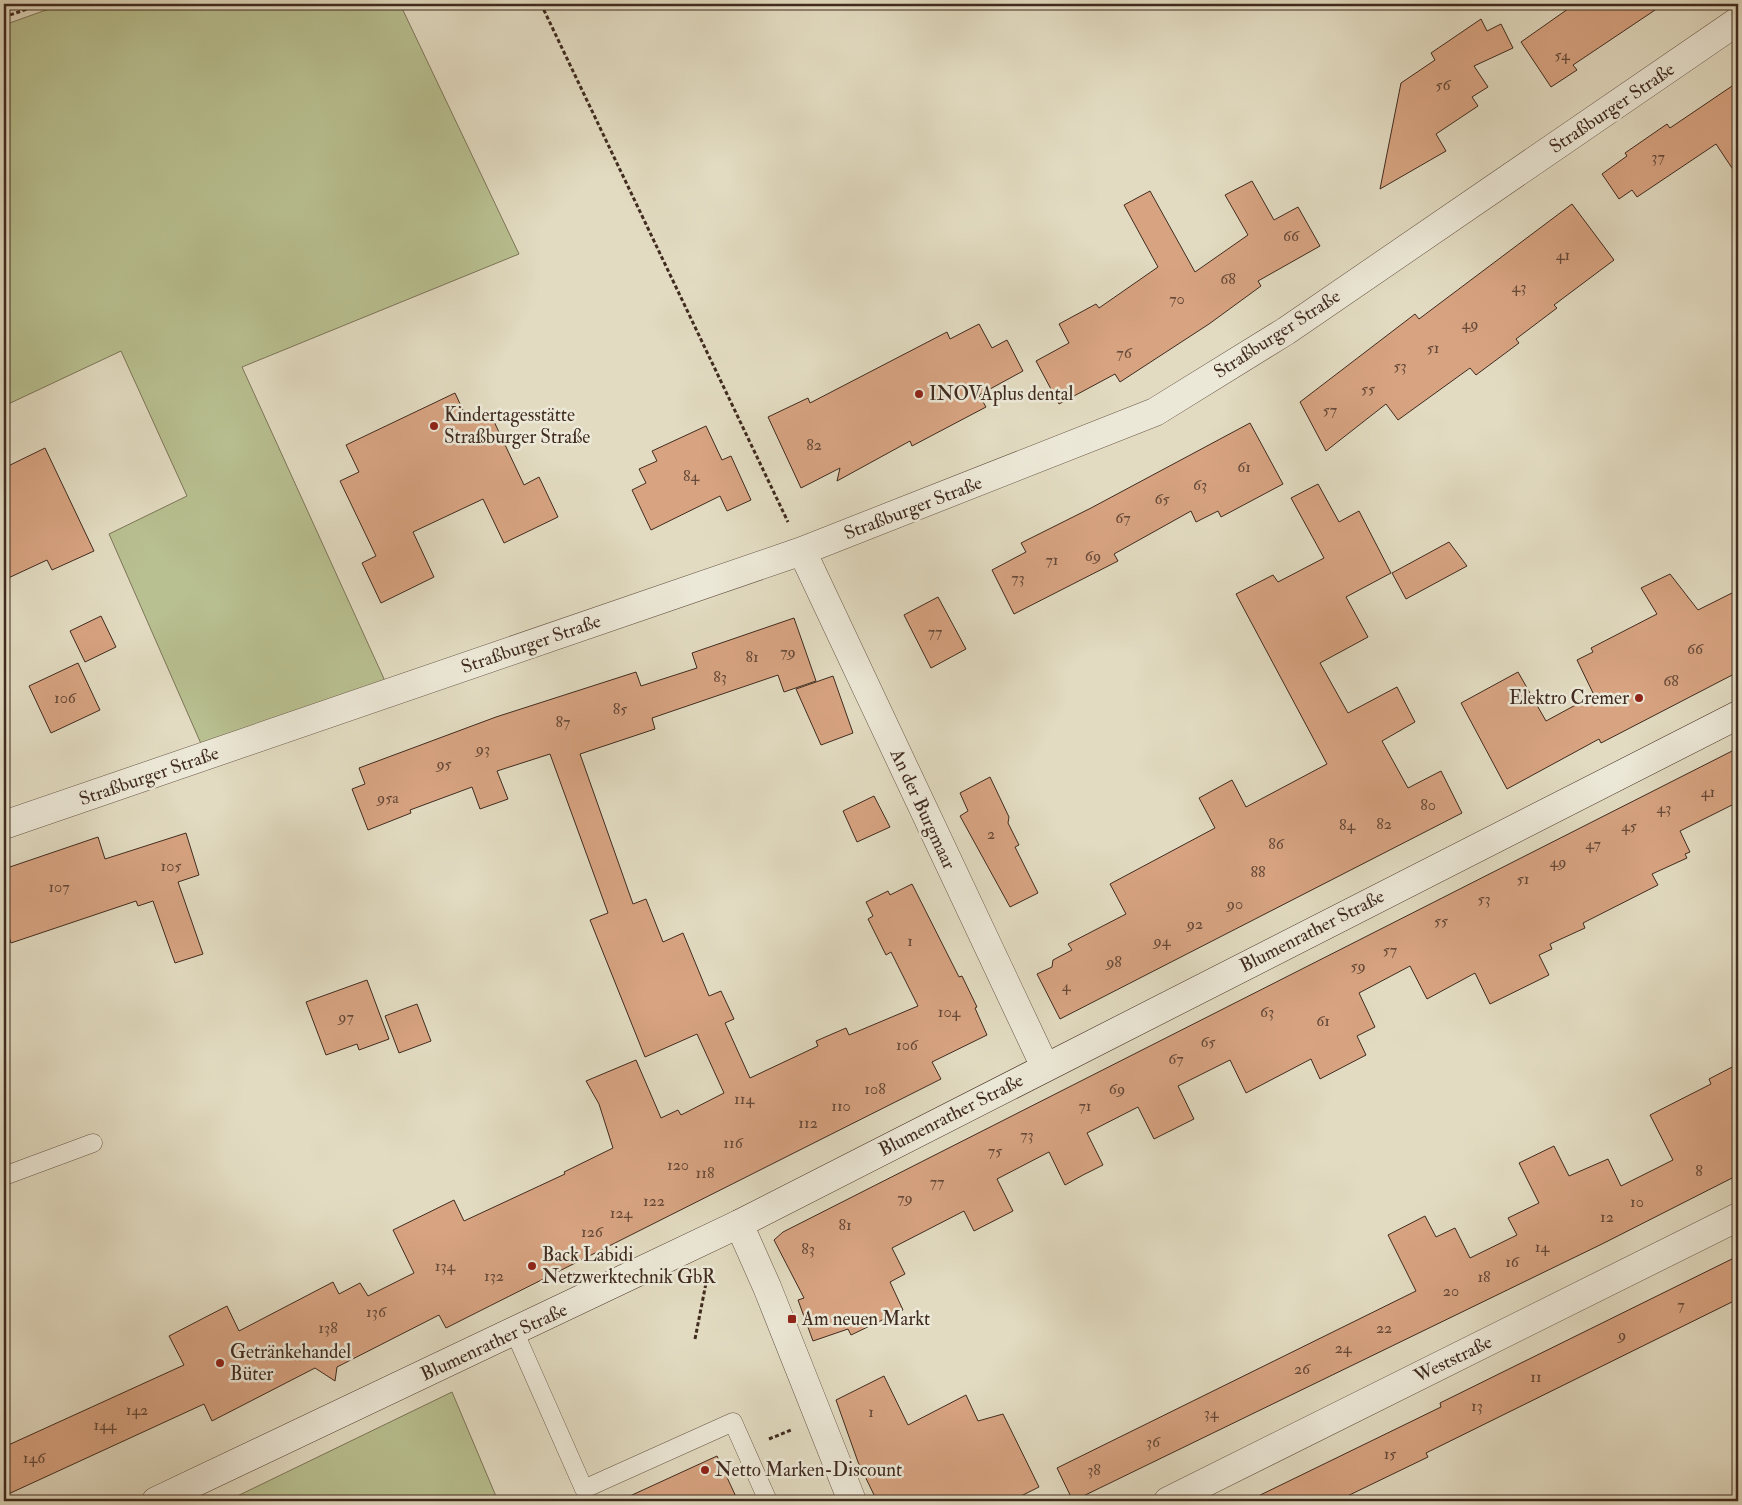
<svg xmlns="http://www.w3.org/2000/svg" width="1742" height="1505" viewBox="0 0 1742 1505" font-family="'IM FELL Double Pica',serif">
  <style>
    .green { fill: #b8bf90; stroke: #7c7558 }
    .building { fill: #d7a381; stroke: #402b1f }
    .lines { fill: none; stroke-linecap: round; stroke-linejoin: round }
    .lane-casing { stroke: #685748; stroke-width: 19 }
    .street-casing { stroke: #685748; stroke-width: 29 }
    .secondary-casing { stroke: #402b1f; stroke-width: 29 }
    .path { stroke: #402b1f; stroke-width: 3; stroke-dasharray: 4 2.5; stroke-linecap: butt }
    .lane { stroke: #ece8d7; stroke-width: 18 }
    .street { stroke: #ece8d7; stroke-width: 28 }
    .secondary { stroke: #ece8d7; stroke-width: 28 }
    .poi-dot { fill: #8f2418; stroke: #ece8d7; stroke-width: 2 }
    .labels { text-anchor: middle; dominant-baseline: central; stroke-width: 5; stroke-linejoin: round; paint-order: stroke }
    .number-label { font-size: 16px; fill: #664938 }
    .street-label { font-size: 19px; fill: #402b1f; stroke: #ece8d7 }
    .poi-label { font-size: 19px; fill: #402b1f; stroke: #ece8d7; text-anchor: start }
  </style>
  <rect width="100%" height="100%" fill="#e2dbc1"/>
  <filter id="stains"><feTurbulence type="fractalNoise" baseFrequency=".004" numOctaves="4"/><feColorMatrix values="0 0 0 0 .2 0 0 0 0 .09 0 0 0 0 .02 0 0 0 .5 -.17"/></filter>
  <radialGradient id="worn" r=".72"><stop offset=".6" stop-color="#630" stop-opacity="0"/><stop offset="1" stop-color="#630" stop-opacity=".3"/></radialGradient>
  <path class="green" d="M 63,4 L 400,4 L 519,254 L 242,367 L 385,681 L 202,746 L 109,534 L 187,496 L 121,351 L 4,406 L 4,25 Z
    M 452,1392 L 498,1501 L 227,1501 Z"/>
  <path class="building" d="M 1575,4 L 1664,4 L 1573,65 L 1577,70 L 1551,87 L 1521,42 Z
    M 1481,19 L 1487,31 L 1501,24 L 1513,48 L 1474,66 L 1488,87 L 1472,97 L 1478,106 L 1436,134 L 1446,151 L 1380,189 L 1401,83 L 1435,60 L 1431,53 Z
    M 1738,82 L 1738,177 L 1716,144 L 1637,197 L 1632,190 L 1619,199 L 1602,174 L 1627,156 L 1625,153 L 1667,124 L 1670,128 Z
    M 1252,181 L 1274,220 L 1298,207 L 1320,246 L 1258,281 L 1261,286 L 1209,324 L 1120,382 L 1115,374 L 1059,404 L 1036,361 L 1069,343 L 1059,324 L 1096,304 L 1099,308 L 1158,267 L 1124,205 L 1150,191 L 1195,272 L 1248,235 L 1225,195 Z
    M 1572,204 L 1614,260 L 1554,305 L 1557,308 L 1516,339 L 1519,343 L 1476,375 L 1470,368 L 1398,420 L 1386,404 L 1326,451 L 1300,402 L 1415,314 L 1419,319 Z
    M 979,324 L 992,348 L 1007,340 L 1023,371 L 979,395 L 986,407 L 912,446 L 910,441 L 837,481 L 840,468 L 801,488 L 768,417 L 808,398 L 810,403 L 947,332 L 950,339 Z
    M 455,393 L 468,421 L 489,411 L 524,485 L 539,477 L 558,517 L 504,543 L 483,499 L 413,532 L 434,577 L 381,603 L 362,563 L 376,556 L 340,481 L 359,472 L 346,445 Z
    M 1250,423 L 1283,484 L 1221,517 L 1218,511 L 1196,522 L 1191,511 L 1114,554 L 1118,561 L 1014,614 L 992,570 L 1026,552 L 1021,543 L 1091,508 Z
    M 706,426 L 722,460 L 731,456 L 751,500 L 727,511 L 720,496 L 651,530 L 632,490 L 646,483 L 639,469 L 657,461 L 652,451 Z
    M 45,448 L 94,551 L 52,570 L 47,560 L 4,580 L 4,468 Z
    M 1318,484 L 1339,522 L 1359,511 L 1391,573 L 1346,597 L 1368,637 L 1320,663 L 1348,713 L 1397,687 L 1415,722 L 1382,741 L 1408,788 L 1441,771 L 1462,813 L 1060,1019 L 1037,974 L 1052,967 L 1053,960 L 1072,950 L 1068,944 L 1126,914 L 1110,884 L 1215,828 L 1199,798 L 1232,780 L 1246,807 L 1327,764 L 1236,594 L 1273,575 L 1278,582 L 1324,558 L 1291,498 Z
    M 1449,542 L 1467,566 L 1406,599 L 1392,573 Z
    M 1670,574 L 1698,610 L 1738,590 L 1738,672 L 1601,743 L 1599,739 L 1507,789 L 1461,703 L 1518,672 L 1546,721 L 1594,695 L 1577,660 L 1593,652 L 1591,648 L 1657,614 L 1641,588 Z
    M 938,597 L 966,649 L 931,668 L 904,615 Z
    M 101,616 L 116,647 L 85,662 L 70,631 Z
    M 794,618 L 816,681 L 784,692 L 778,675 L 652,718 L 655,729 L 580,754 L 633,904 L 646,899 L 663,942 L 683,933 L 709,996 L 721,991 L 734,1019 L 725,1023 L 750,1078 L 818,1046 L 816,1041 L 846,1028 L 849,1035 L 918,1006 L 891,952 L 886,955 L 868,919 L 873,916 L 866,902 L 888,891 L 890,895 L 912,884 L 959,977 L 962,976 L 977,1007 L 975,1008 L 987,1035 L 932,1062 L 941,1079 L 446,1328 L 439,1315 L 337,1367 L 335,1381 L 315,1368 L 212,1421 L 204,1404 L 4,1496 L 4,1447 L 184,1365 L 169,1336 L 227,1306 L 239,1331 L 333,1282 L 339,1294 L 360,1283 L 368,1296 L 414,1273 L 393,1230 L 454,1200 L 464,1221 L 565,1174 L 564,1172 L 613,1148 L 599,1104 L 586,1081 L 636,1060 L 661,1118 L 678,1110 L 681,1115 L 724,1093 L 697,1034 L 645,1057 L 590,920 L 608,913 L 550,754 L 497,771 L 508,799 L 480,809 L 472,787 L 410,810 L 411,813 L 368,830 L 352,789 L 365,784 L 359,768 L 496,717 L 636,672 L 641,686 L 697,668 L 692,653 Z
    M 78,663 L 100,710 L 51,733 L 29,686 Z
    M 833,676 L 853,733 L 821,745 L 796,689 Z
    M 1738,748 L 1738,802 L 1680,831 L 1690,852 L 1685,854 L 1687,858 L 1652,874 L 1658,885 L 1583,923 L 1585,928 L 1550,944 L 1552,949 L 1539,955 L 1549,975 L 1490,1004 L 1475,973 L 1427,999 L 1410,966 L 1359,993 L 1375,1027 L 1357,1036 L 1366,1055 L 1320,1079 L 1311,1059 L 1246,1093 L 1230,1060 L 1178,1086 L 1194,1119 L 1154,1139 L 1138,1107 L 1087,1133 L 1103,1165 L 1083,1175 L 1065,1185 L 1049,1152 L 997,1179 L 1013,1211 L 974,1231 L 964,1211 L 892,1248 L 905,1274 L 890,1282 L 903,1310 L 851,1335 L 848,1329 L 813,1341 L 798,1300 L 804,1298 L 774,1240 L 783,1232 Z
    M 990,777 L 1009,817 L 1008,823 L 1019,845 L 1015,847 L 1038,893 L 1010,907 L 960,816 L 968,811 L 960,793 Z
    M 874,796 L 890,827 L 857,842 L 843,811 Z
    M 186,833 L 199,875 L 178,882 L 203,954 L 175,963 L 153,901 L 138,906 L 136,901 L 11,943 L 4,921 L 4,869 L 98,837 L 105,859 Z
    M 367,980 L 389,1039 L 359,1050 L 357,1044 L 326,1055 L 306,1002 Z
    M 417,1004 L 431,1041 L 399,1053 L 385,1016 Z
    M 1738,1064 L 1738,1175 L 1602,1244 L 1073,1501 L 1057,1468 L 1416,1291 L 1388,1235 L 1425,1216 L 1436,1237 L 1455,1228 L 1470,1258 L 1517,1235 L 1508,1218 L 1539,1203 L 1519,1163 L 1554,1146 L 1569,1176 L 1608,1159 L 1621,1186 L 1673,1160 L 1650,1115 L 1711,1084 L 1709,1079 Z
    M 1738,1256 L 1738,1299 L 1426,1453 L 1428,1457 L 1337,1501 L 1248,1501 L 1441,1407 L 1440,1403 Z
    M 884,1376 L 908,1425 L 966,1395 L 978,1421 L 1003,1414 L 1039,1487 L 1011,1501 L 877,1501 L 858,1462 L 836,1400 Z
    M 717,1456 L 738,1501 L 619,1501 Z"/>
  <g class="lines">
    <g class="lane-casing">
      <path id="lane" d="M 4,1176 L 93,1143
        M 515,1333 L 584,1489 L 733,1422 L 768,1501"/>
    </g>
    <g class="street-casing">
      <path id="street" d="M 802,551 L 1045,1067
        M 4,825 L 802,551 L 1155,412 L 1286,331 L 1738,21
        M 739,1224 L 767,1287 L 852,1501
        M 1168,1501 L 1738,1217"/>
    </g>
    <g class="secondary-casing">
      <path id="secondary" d="M 156,1501 L 739,1224 L 1738,715"/>
    </g>
    <path class="path" d="M 541,4 L 788,522
      M 4,17 L 42,4
      M 695,1339 L 708,1273
      M 769,1439 L 791,1430"/>
    <use href="#lane" class="lane"/>
    <use href="#street" class="street"/>
    <use href="#secondary" class="secondary"/>
  </g>
  <g class="poi-dot">
    <circle cx="919" cy="394" r="5"/>
    <circle cx="434" cy="426" r="5"/>
    <circle cx="1639" cy="698" r="5"/>
    <circle cx="532" cy="1266" r="5"/>
    <rect x="787" y="1314" width="10" height="10" rx="2.5"/>
    <circle cx="220" cy="1363" r="5"/>
    <circle cx="705" cy="1470" r="5"/>
  </g>
  <g class="labels">
    <g class="number-label">
      <text x="1562" y="55">54</text>
      <text x="1443" y="85">56</text>
      <text x="1658" y="157">37</text>
      <text x="1291" y="236">66</text>
      <text x="1563" y="255">41</text>
      <text x="1228" y="279">68</text>
      <text x="1519" y="287">43</text>
      <text x="1177" y="299">70</text>
      <text x="1470" y="324">49</text>
      <text x="1433" y="348">51</text>
      <text x="1124" y="353">76</text>
      <text x="1400" y="366">53</text>
      <text x="1368" y="389">55</text>
      <text x="1330" y="410">57</text>
      <text x="814" y="445">82</text>
      <text x="1244" y="467">61</text>
      <text x="691" y="476">84</text>
      <text x="1200" y="485">63</text>
      <text x="1162" y="499">65</text>
      <text x="1123" y="518">67</text>
      <text x="1093" y="556">69</text>
      <text x="1052" y="560">71</text>
      <text x="1018" y="578">73</text>
      <text x="935" y="632">77</text>
      <text x="1695" y="649">66</text>
      <text x="788" y="652">79</text>
      <text x="752" y="657">81</text>
      <text x="720" y="677">83</text>
      <text x="1671" y="681">68</text>
      <text x="65" y="698">106</text>
      <text x="620" y="709">85</text>
      <text x="563" y="722">87</text>
      <text x="483" y="749">93</text>
      <text x="444" y="764">95</text>
      <text x="1708" y="792">41</text>
      <text x="388" y="798">95a</text>
      <text x="1428" y="805">80</text>
      <text x="1664" y="808">43</text>
      <text x="1384" y="824">82</text>
      <text x="1347" y="825">84</text>
      <text x="1629" y="826">45</text>
      <text x="991" y="834">2</text>
      <text x="1276" y="844">86</text>
      <text x="1593" y="844">47</text>
      <text x="1558" y="862">49</text>
      <text x="171" y="866">105</text>
      <text x="1258" y="872">88</text>
      <text x="1523" y="879">51</text>
      <text x="59" y="887">107</text>
      <text x="1484" y="899">53</text>
      <text x="1235" y="904">90</text>
      <text x="1441" y="921">55</text>
      <text x="1195" y="924">92</text>
      <text x="910" y="941">1</text>
      <text x="1162" y="941">94</text>
      <text x="1390" y="950">57</text>
      <text x="1114" y="962">98</text>
      <text x="1358" y="966">59</text>
      <text x="1066" y="986">4</text>
      <text x="949" y="1012">104</text>
      <text x="1267" y="1012">63</text>
      <text x="346" y="1017">97</text>
      <text x="1323" y="1021">61</text>
      <text x="1208" y="1042">65</text>
      <text x="907" y="1045">106</text>
      <text x="1176" y="1059">67</text>
      <text x="875" y="1089">108</text>
      <text x="1117" y="1089">69</text>
      <text x="744" y="1099">114</text>
      <text x="841" y="1106">110</text>
      <text x="1085" y="1106">71</text>
      <text x="808" y="1123">112</text>
      <text x="1027" y="1135">73</text>
      <text x="733" y="1143">116</text>
      <text x="995" y="1151">75</text>
      <text x="678" y="1165">120</text>
      <text x="1699" y="1171">8</text>
      <text x="705" y="1173">118</text>
      <text x="937" y="1182">77</text>
      <text x="905" y="1198">79</text>
      <text x="654" y="1201">122</text>
      <text x="1637" y="1202">10</text>
      <text x="621" y="1213">124</text>
      <text x="1607" y="1217">12</text>
      <text x="845" y="1225">81</text>
      <text x="592" y="1232">126</text>
      <text x="1542" y="1247">14</text>
      <text x="808" y="1249">83</text>
      <text x="1512" y="1262">16</text>
      <text x="445" y="1266">134</text>
      <text x="494" y="1276">132</text>
      <text x="1484" y="1277">18</text>
      <text x="1451" y="1291">20</text>
      <text x="1681" y="1305">7</text>
      <text x="376" y="1312">136</text>
      <text x="328" y="1328">138</text>
      <text x="1384" y="1328">22</text>
      <text x="1622" y="1335">9</text>
      <text x="1343" y="1348">24</text>
      <text x="1302" y="1369">26</text>
      <text x="1536" y="1377">11</text>
      <text x="1477" y="1406">13</text>
      <text x="137" y="1410">142</text>
      <text x="871" y="1412">1</text>
      <text x="1211" y="1413">34</text>
      <text x="105" y="1425">144</text>
      <text x="1153" y="1442">36</text>
      <text x="1390" y="1454">15</text>
      <text x="34" y="1458">146</text>
      <text x="1094" y="1470">38</text>
    </g>
    <g class="street-label">
      <text transform="translate(1612 108) rotate(-34)">Straßburger Straße</text>
      <text transform="translate(1277 334) rotate(-33)">Straßburger Straße</text>
      <text transform="translate(913 508) rotate(-21)">Straßburger Straße</text>
      <text transform="translate(531 644) rotate(-19)">Straßburger Straße</text>
      <text transform="translate(149 776) rotate(-19)">Straßburger Straße</text>
      <text transform="translate(923 809) rotate(65)">An der Burgmaar</text>
      <text transform="translate(1312 931) rotate(-27)">Blumenrather Straße</text>
      <text transform="translate(951 1115) rotate(-27)">Blumenrather Straße</text>
      <text transform="translate(494 1342) rotate(-25)">Blumenrather Straße</text>
      <text transform="translate(1453 1359) rotate(-26)">Weststraße</text>
    </g>
    <g class="poi-label">
      <text x="929" y="394">INOVAplus dental</text>
      <text x="444" y="415">Kindertagesstätte<tspan x="444" dy="22">Straßburger Straße</tspan></text>
      <text x="1629" y="698" text-anchor="end">Elektro Cremer</text>
      <text x="542" y="1255">Back Labidi<tspan x="542" dy="22">Netzwerktechnik GbR</tspan></text>
      <text x="802" y="1319">Am neuen Markt</text>
      <text x="230" y="1352">Getränkehandel<tspan x="230" dy="22">Büter</tspan></text>
      <text x="715" y="1470">Netto Marken-Discount</text>
    </g>
  </g>
  <rect width="1742" height="1505" fill="none" stroke="#e2dbc1" stroke-width="20"/>
  <rect x="5" y="5" width="1732" height="1495" fill="none" stroke="#402b1f" stroke-width="2.5"/>
  <rect x="10" y="10" width="1722" height="1485" fill="none" stroke="#402b1f"/>
  <rect width="100%" height="100%" filter="url(#stains)"/>
  <rect width="100%" height="100%" fill="url(#worn)"/>
</svg>
